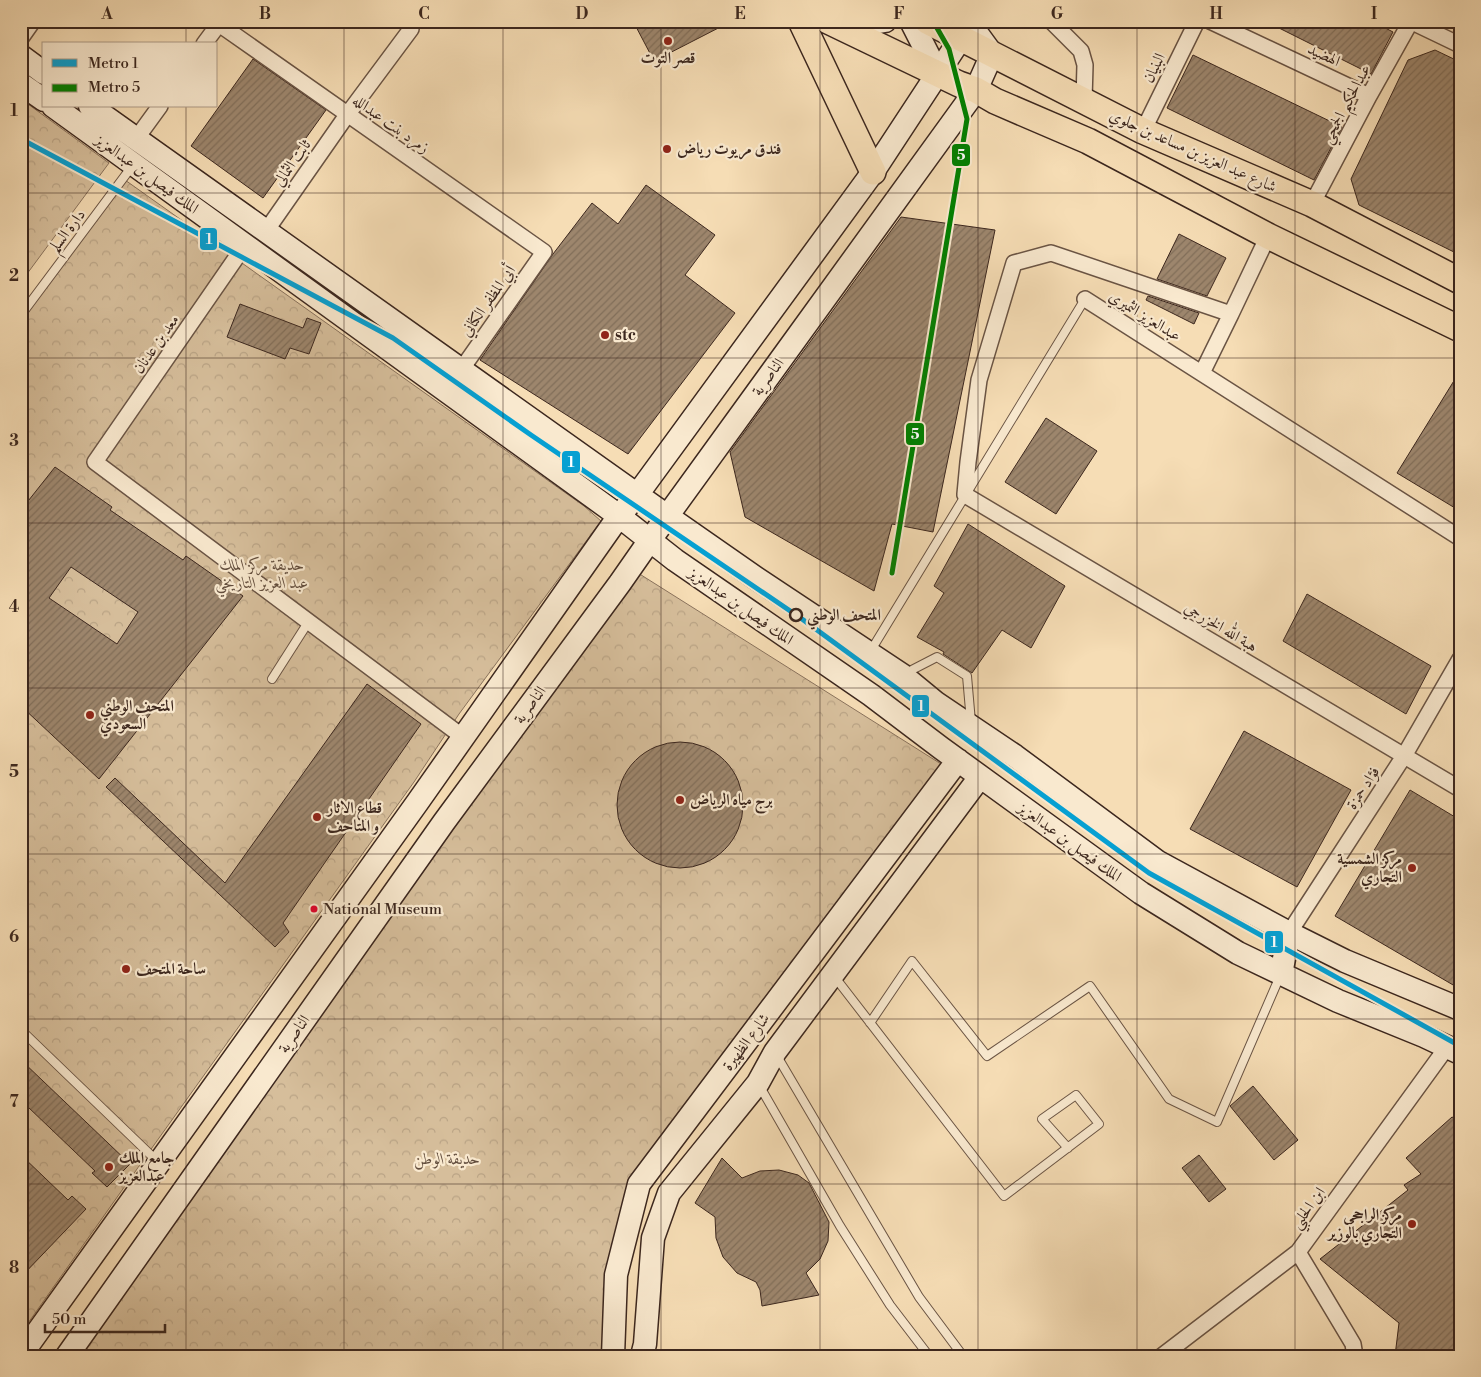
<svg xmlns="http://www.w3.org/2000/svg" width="1481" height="1377" viewBox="0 0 1481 1377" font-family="'Libre Bodoni',Amiri,serif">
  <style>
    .park { fill: url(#park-crowns); stroke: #89725c }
    .building { fill: url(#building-hatch); stroke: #3c271e; fill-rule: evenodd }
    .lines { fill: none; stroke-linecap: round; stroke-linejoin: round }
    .lane-casing { stroke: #6a5444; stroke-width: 10 }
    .street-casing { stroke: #6a5444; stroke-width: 18 }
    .secondary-casing { stroke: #3c271e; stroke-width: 25 }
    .primary-casing { stroke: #3c271e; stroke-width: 28 }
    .lane { stroke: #f9e9cf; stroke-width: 8 }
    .street { stroke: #f9e9cf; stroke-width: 15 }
    .secondary { stroke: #f9e9cf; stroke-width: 22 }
    .primary { stroke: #f6ddb5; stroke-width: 25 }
    .metro-1-casing { stroke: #f9e9cf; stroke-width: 9 }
    .metro-2-casing { stroke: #f9e9cf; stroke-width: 9 }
    .metro-1 { stroke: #06a0d2; stroke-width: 5 }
    .metro-2 { stroke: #008000; stroke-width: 5 }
    .grid { fill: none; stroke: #3c271e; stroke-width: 1; stroke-opacity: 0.55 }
    .poi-dot { fill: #8f2418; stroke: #f9e9cf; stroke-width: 2 }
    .stop-dot { fill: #f9e9cf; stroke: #3c271e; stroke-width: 2.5 }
    .bus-dot { fill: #e4002b; stroke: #f9e9cf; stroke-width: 2 }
    .labels { text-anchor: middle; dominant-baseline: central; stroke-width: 4.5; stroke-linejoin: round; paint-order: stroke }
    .bus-label { font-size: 15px; fill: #3c271e; stroke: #f9e9cf; text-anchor: start }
    .street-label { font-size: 16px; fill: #3c271e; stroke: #f9e9cf }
    .poi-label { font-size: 16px; font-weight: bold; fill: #3c271e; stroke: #f9e9cf; text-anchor: start }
    .park-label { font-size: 16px; font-style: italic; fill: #624d3d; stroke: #f9e9cf }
    .stop-label { font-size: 16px; font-weight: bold; fill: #3c271e; stroke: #f9e9cf; text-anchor: start }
    .line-badge { stroke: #f9e9cf; stroke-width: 2 }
    .badge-label { font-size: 14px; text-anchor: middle; font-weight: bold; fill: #fff }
    .neatline { fill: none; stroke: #3c271e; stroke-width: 2 }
    .grid-label { font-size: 16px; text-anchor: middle; font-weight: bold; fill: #3c271e }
  </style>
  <defs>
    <pattern id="park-crowns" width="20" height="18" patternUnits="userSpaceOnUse" patternTransform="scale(1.25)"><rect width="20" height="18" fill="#d6be9b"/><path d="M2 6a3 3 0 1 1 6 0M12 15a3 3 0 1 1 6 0" fill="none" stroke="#b9a385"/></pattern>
    <pattern id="building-hatch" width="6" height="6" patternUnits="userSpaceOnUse" patternTransform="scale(1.25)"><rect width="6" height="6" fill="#9d866d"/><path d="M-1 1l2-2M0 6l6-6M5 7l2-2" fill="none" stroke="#816e59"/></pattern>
  </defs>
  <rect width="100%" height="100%" fill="#f6ddb5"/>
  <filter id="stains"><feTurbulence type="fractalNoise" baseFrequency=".004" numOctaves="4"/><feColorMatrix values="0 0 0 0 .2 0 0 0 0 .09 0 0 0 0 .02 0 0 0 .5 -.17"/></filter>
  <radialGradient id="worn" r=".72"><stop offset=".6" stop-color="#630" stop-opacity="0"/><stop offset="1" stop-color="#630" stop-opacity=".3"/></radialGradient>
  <path class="park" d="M 21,99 L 109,163 L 21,282 Z
    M 125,180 L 584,506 L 601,521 L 459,714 L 414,782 L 154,1145 L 21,1333 L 21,309 Z
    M 638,573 L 949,769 L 641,1186 L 613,1356 L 70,1356 Z"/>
  <path class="building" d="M 633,21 L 732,21 L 654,61 Z
    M 1265,21 L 1372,21 L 1393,32 L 1371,74 Z
    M 1435,50 L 1460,62 L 1460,255 L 1359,205 L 1351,179 L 1408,60 Z
    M 1193,55 L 1342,127 L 1314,180 L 1167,108 Z
    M 253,59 L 326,110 L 263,198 L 191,146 Z
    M 646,185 L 715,235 L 685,275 L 735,313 L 628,454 L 480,360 L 553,254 L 592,203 L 618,224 Z
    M 901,217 L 995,230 L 933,532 L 892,524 L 874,591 L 745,517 L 730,452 Z
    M 1179,234 L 1226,258 L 1207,296 L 1157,279 Z
    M 1148,296 L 1199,313 L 1194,324 L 1146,300 Z
    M 240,304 L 303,328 L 307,318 L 321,323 L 309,354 L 290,348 L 285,359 L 227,337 Z
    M 1460,371 L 1460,511 L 1397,473 Z
    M 1046,418 L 1097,451 L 1056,514 L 1005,482 Z
    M 55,467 L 112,507 L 110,510 L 183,560 L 186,556 L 243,596 L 99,779 L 21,706 L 21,510 ZM 71,567 L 138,612 L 117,644 L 49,598 Z
    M 968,524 L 1065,586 L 1031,648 L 1002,630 L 972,673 L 943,654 L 944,652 L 917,637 L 944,593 L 934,586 Z
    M 1307,594 L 1431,666 L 1406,714 L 1283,641 Z
    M 367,684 L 421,724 L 283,923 L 289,932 L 275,947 L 106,787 L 115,778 L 225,883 Z
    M 1244,731 L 1351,790 L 1297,887 L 1190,829 Z
    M617 805a63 63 0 1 1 126 0a63 63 0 1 1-126 0Z
    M 1410,790 L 1460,820 L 1460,989 L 1335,916 Z
    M 21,1060 L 130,1164 L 107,1187 L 92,1173 L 95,1171 L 28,1107 L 21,1114 Z
    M 1253,1086 L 1298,1140 L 1274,1160 L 1230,1106 Z
    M 1452,1117 L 1460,1121 L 1460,1356 L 1395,1356 L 1399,1323 L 1320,1259 L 1408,1190 L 1404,1185 L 1421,1174 L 1406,1158 Z
    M 21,1155 L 68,1200 L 72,1196 L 86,1209 L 21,1277 Z
    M 1199,1155 L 1226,1189 L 1209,1202 L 1182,1168 Z
    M 722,1158 L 742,1178 L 760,1171 L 779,1170 L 798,1175 L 809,1183 L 829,1222 L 828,1241 L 820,1259 L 806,1273 L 819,1295 L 762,1306 L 760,1290 L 756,1282 L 737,1273 L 723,1257 L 716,1238 L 715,1217 L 695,1203 Z"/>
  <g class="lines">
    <g class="lane-casing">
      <path id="lane" d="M 21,315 L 133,165
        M 870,652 L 1085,299
        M 904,674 L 937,657 L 967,676 L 971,722
        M 272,679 L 309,621
        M 834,976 L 1004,1196 L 1099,1124 L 1076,1095 L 1042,1119 L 1068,1148
        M 870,1023 L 912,961 L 987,1056 L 1090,986 L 1169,1099 L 1217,1122 L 1280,976
        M 21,1030 L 157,1161
        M 777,1056 L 919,1297 L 963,1356
        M 759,1085 L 840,1226 L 890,1305 L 929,1356"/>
    </g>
    <g class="street-casing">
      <path id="street" d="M 1051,21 L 1081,51 L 1085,65 L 1084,100
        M 1210,21 L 1369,96
        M 1410,21 L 1460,45
        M 219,24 L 544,252 L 461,370
        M 21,38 L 33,21
        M 204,44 L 221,21
        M 1143,131 L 1197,21
        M 136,139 L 160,106
        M 1312,204 L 1369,96 L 1411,21
        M 266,231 L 347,115 L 411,29 L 411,21
        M 245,245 L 95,462 L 463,737
        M 1085,299 L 1460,538
        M 1202,373 L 1231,314
        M 965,494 L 968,462 L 979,380 L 1014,263 L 1051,253 L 1231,314 L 1268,236
        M 965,495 L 1460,789
        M 1289,933 L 1404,756 L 1460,659
        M 1298,1252 L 1353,1344 L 1355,1356
        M 1162,1356 L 1298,1252 L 1447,1047"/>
    </g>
    <g class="secondary-casing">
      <path id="secondary" d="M 911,21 L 938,74
        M 836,25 L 861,25 L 885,21
        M 21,56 L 44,73
        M 21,84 L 44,100
        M 53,106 L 619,516 L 675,560 L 871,695 L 941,748 L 1141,893 L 1238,953 L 1338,1001 L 1424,1036 L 1460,1053
        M 90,106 L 667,516 L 756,578 L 902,675 L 936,703 L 1015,756 L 1158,862 L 1289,933 L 1345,961 L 1460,1009
        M 1281,974 L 1289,933
        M 21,1355 L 417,803 L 619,516 L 637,495 L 873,172 L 961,38
        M 67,1356 L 444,822 L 620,583 L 650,540 L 976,90 L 992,54 L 968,21
        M 613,1356 L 616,1275 L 639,1184 L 958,760
        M 642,1356 L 645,1344 L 653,1238 L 669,1193 L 758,1083 L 775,1052 L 980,777"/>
    </g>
    <g class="primary-casing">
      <path id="primary" d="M 801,21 L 873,172
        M 828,21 L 959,84 L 976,90 L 995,101 L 1088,141 L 1268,236 L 1460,329
        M 927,21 L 1143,131 L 1312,204 L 1460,281"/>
    </g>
    <use href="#lane" class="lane"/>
    <use href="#street" class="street"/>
    <use href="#secondary" class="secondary"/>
    <use href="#primary" class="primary"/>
    <g class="metro-1-casing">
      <path id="metro-1" d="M 21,139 L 393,338 L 531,435 L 802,619 L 1149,873 L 1460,1046"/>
    </g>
    <g class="metro-2-casing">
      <path id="metro-2" d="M 892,573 L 967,119 L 949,49 L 933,21"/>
    </g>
    <use href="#metro-1" class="metro-1"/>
    <use href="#metro-2" class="metro-2"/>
  </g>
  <path class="grid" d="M 186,21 L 186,44M 344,21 L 344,1356M 503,21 L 503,1356M 661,21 L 661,1356M 820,21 L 820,1356M 978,21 L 978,1356M 1137,21 L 1137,1356M 1295,21 L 1295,1356M 186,106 L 186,1356M 21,193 L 1460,193M 21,358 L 1460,358M 21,523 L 1460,523M 21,688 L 1460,688M 21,854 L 1460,854M 21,1019 L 1460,1019M 21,1184 L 1460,1184"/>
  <g class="poi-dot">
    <circle cx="668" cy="41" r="5"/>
    <circle cx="667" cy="149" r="5"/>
    <circle cx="605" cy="335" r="5"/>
    <circle cx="90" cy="715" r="5"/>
    <circle cx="680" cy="800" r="5"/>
    <circle cx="317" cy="817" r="5"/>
    <circle cx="1412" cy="868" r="5"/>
    <circle cx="126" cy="969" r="5"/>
    <circle cx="109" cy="1167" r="5"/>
    <circle cx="1412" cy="1224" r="5"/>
  </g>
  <circle class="stop-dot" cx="796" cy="615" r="6"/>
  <circle class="bus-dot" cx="314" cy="909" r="4.5"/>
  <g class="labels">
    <g class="bus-label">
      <text x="323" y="909">National Museum</text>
    </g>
    <g class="street-label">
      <text transform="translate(1324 55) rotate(25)">الهضيد</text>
      <text transform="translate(1154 68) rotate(-64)">البنيان</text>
      <text transform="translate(1346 104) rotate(-62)">عبدالحكيم الجمحي</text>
      <text transform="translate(391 124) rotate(35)">زمرد بنت عبدالله</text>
      <text transform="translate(1193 151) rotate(24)">شارع عبد العزيز بن مساعد بن جلوي</text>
      <text transform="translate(292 163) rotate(-55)">ثابت الثمالي</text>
      <text transform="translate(147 174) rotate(36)">الملك فيصل بن عبدالعزيز</text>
      <text transform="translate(67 231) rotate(-53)">دارة السلم</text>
      <text transform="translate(488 301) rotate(-55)">أبي المظفر الكناني</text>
      <text transform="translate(1145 316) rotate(32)">عبدالعزيز الثميري</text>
      <text transform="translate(156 344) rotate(-55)">معد بن عدنان</text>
      <text transform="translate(768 377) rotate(-54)">الناصرية</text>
      <text transform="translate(741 606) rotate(35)">الملك فيصل بن عبدالعزيز</text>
      <text transform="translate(1221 627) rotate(31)">هبة الله الخزرجي</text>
      <text transform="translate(530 705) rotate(-54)">الناصرية</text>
      <text transform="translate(1363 788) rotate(-57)">فؤاد حمزة</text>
      <text transform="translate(1070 842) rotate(36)">الملك فيصل بن عبدالعزيز</text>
      <text transform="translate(294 1034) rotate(-55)">الناصرية</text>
      <text transform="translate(746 1042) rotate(-53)">شارع الظهيرة</text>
      <text transform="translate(1308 1208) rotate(-54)">ابن الحلبي</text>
    </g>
    <g class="poi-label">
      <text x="668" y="58" text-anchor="middle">قصر التوت</text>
      <text x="677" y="149">فندق مريوت رياض</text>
      <text x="615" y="335">stc</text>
      <text x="100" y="706">المتحف الوطني<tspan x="100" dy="18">السعودي</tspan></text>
      <text x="690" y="800">برج مياه الرياض</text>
      <text x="327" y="808">قطاع الاثار<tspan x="327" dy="18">و المتاحف</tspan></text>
      <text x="1402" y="859" text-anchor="end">مركز الشمسية<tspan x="1402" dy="18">التجاري</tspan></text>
      <text x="136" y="969">ساحة المتحف</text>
      <text x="119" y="1158">جامع الملك<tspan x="119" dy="18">عبدالعزيز</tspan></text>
      <text x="1402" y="1215" text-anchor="end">مركز الراجحي<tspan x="1402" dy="18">التجاري بالوزير</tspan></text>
    </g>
    <g class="park-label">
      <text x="262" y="565">حديقة مركز الملك<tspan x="262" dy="18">عبد العزيز التاريخي</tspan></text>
      <text x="447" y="1159">حديقة الوطن</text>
    </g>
    <g class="stop-label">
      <text x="807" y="615">المتحف الوطني</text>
    </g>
  </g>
  <g class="line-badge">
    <rect x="951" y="143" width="20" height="24" rx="5" fill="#008000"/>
    <rect x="199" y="227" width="19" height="24" rx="5" fill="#06a0d2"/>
    <rect x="905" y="422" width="20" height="24" rx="5" fill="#008000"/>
    <rect x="561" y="450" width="20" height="24" rx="5" fill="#06a0d2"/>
    <rect x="911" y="694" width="19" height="24" rx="5" fill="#06a0d2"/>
    <rect x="1264" y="930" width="20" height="24" rx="5" fill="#06a0d2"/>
  </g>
  <g class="badge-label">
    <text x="961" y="160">5</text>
    <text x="209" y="244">1</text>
    <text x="915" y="439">5</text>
    <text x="571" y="467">1</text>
    <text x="921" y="711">1</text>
    <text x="1274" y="947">1</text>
  </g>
  <rect width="1481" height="1377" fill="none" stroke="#f6ddb5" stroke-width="55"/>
  <rect x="42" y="42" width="175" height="65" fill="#f9e9cf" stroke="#ad9b88"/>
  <rect x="52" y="59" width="25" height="8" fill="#06a0d2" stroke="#ad9b88"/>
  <text x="88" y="68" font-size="15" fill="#3c271e">Metro 1</text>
  <rect x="52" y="84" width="25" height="8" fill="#008000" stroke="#ad9b88"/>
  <text x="88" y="92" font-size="15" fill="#3c271e">Metro 5</text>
  <path d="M45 1324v8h120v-8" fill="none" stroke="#3c271e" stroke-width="2.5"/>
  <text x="52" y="1324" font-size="15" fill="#3c271e" stroke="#f9e9cf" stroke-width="4" paint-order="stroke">50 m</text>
  <rect x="28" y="28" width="1426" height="1322" class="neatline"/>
  <g class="grid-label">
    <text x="107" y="19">A</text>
    <text x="265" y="19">B</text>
    <text x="424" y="19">C</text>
    <text x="582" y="19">D</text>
    <text x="740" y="19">E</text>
    <text x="899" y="19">F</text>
    <text x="1057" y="19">G</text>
    <text x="1216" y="19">H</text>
    <text x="1374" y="19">I</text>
    <text x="14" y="116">1</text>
    <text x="14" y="281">2</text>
    <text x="14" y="446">3</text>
    <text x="14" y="612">4</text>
    <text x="14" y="777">5</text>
    <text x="14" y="942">6</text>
    <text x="14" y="1107">7</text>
    <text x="14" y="1273">8</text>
  </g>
  <rect width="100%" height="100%" filter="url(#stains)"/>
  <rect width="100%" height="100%" fill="url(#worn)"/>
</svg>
